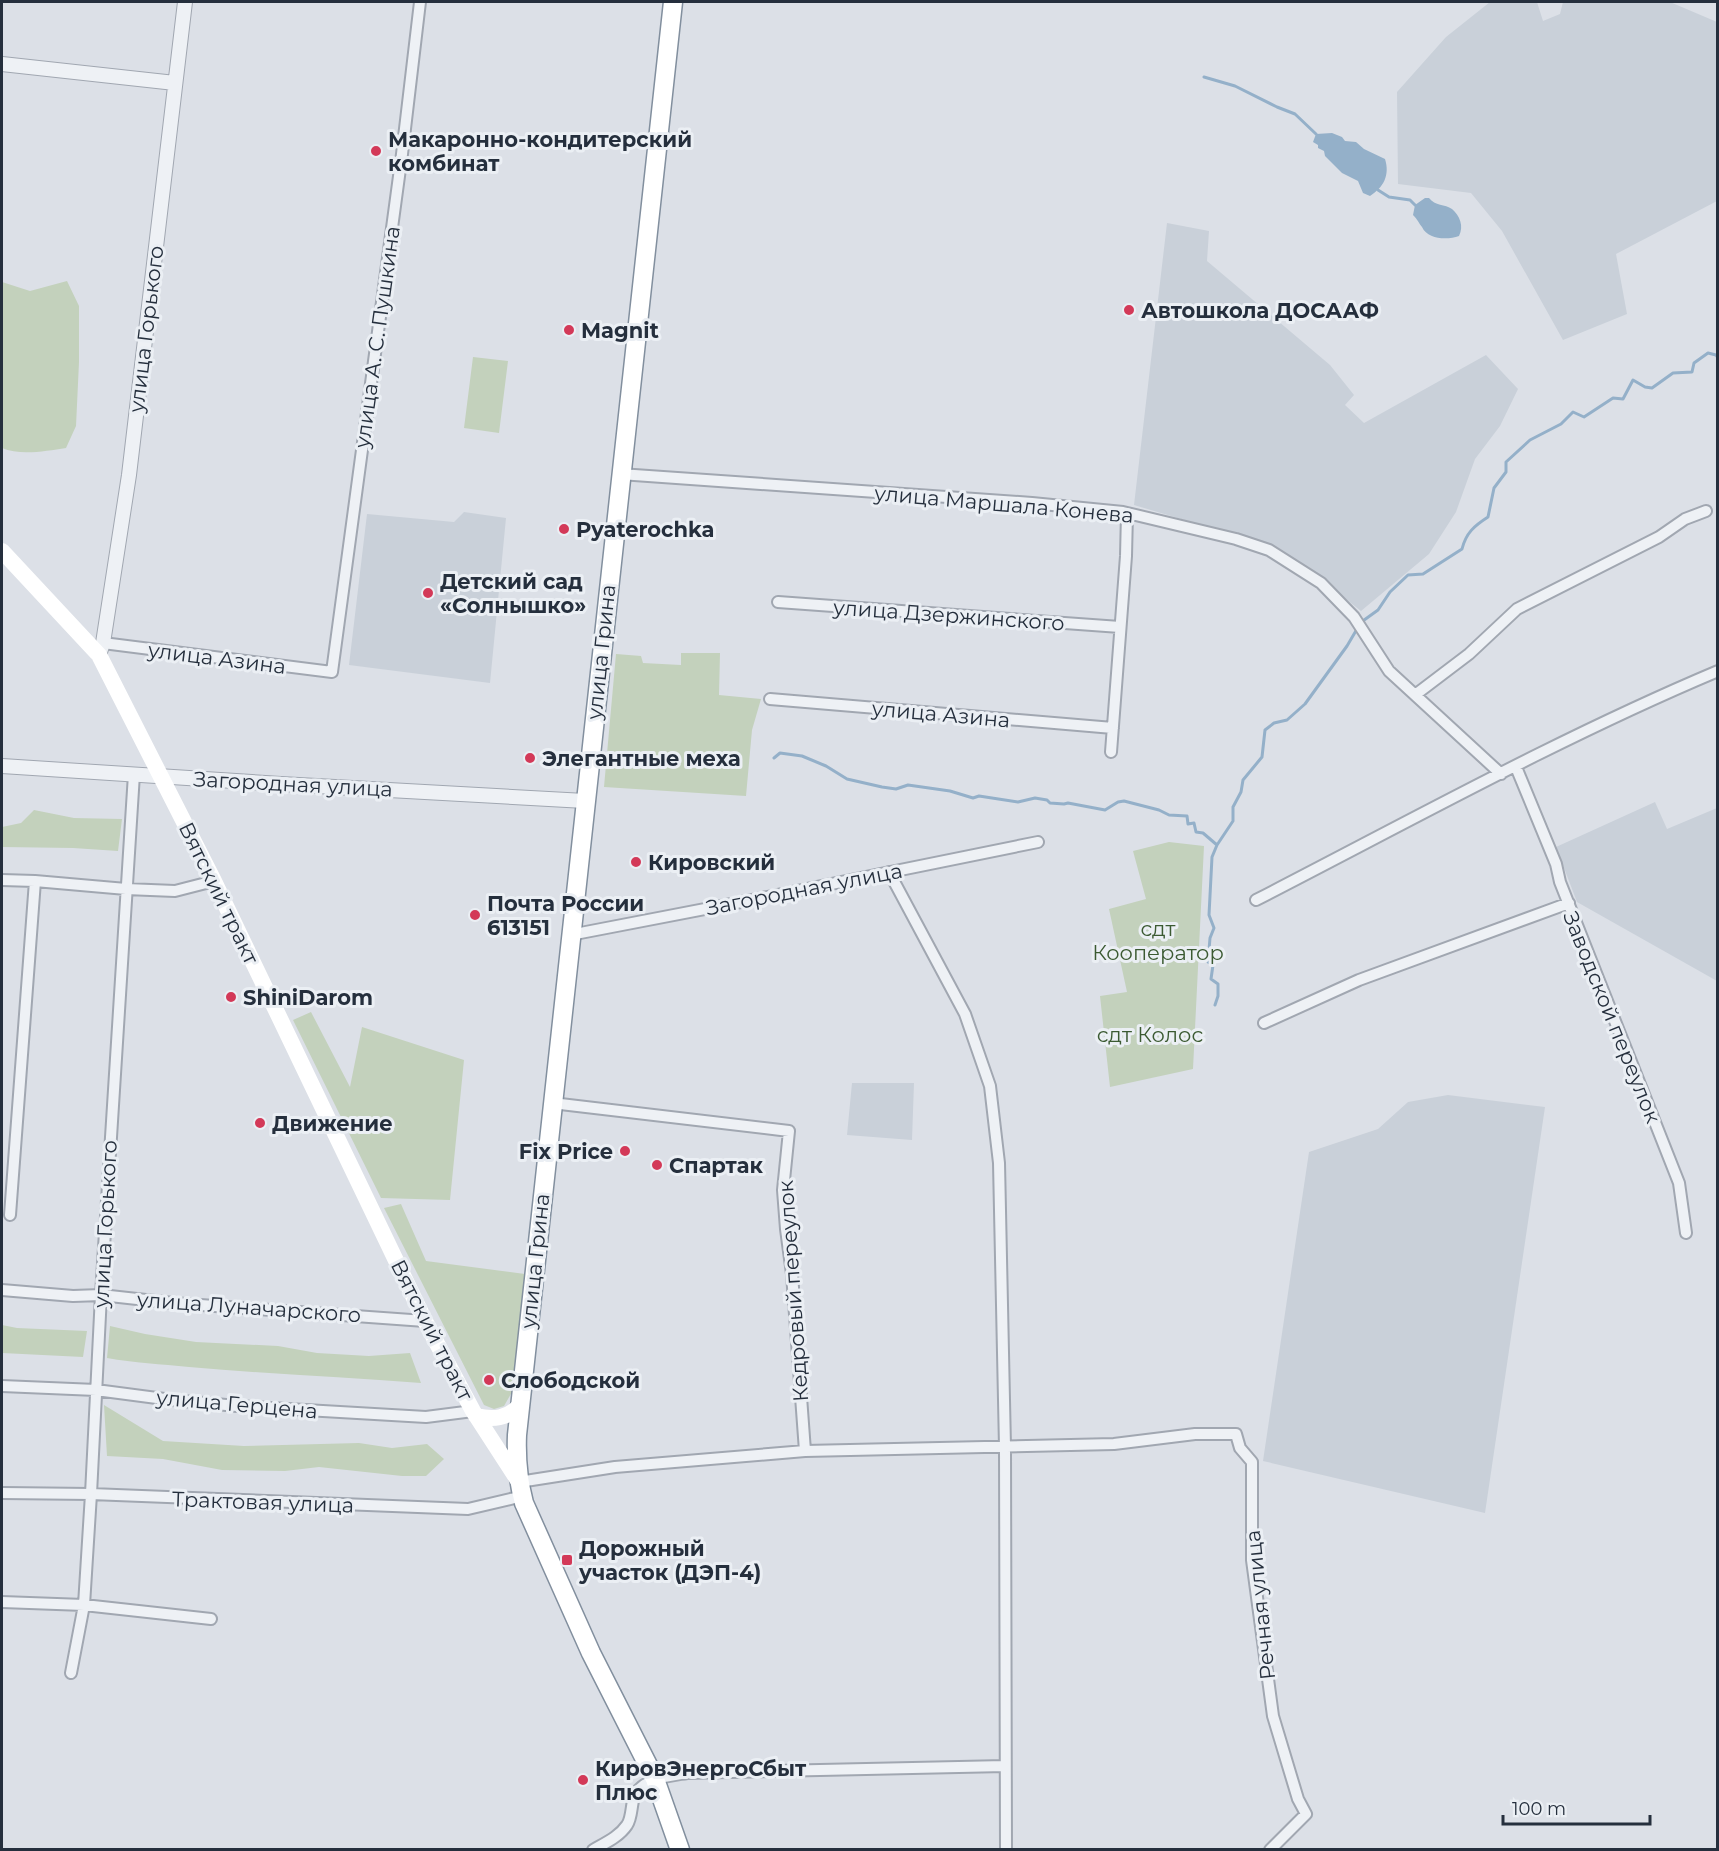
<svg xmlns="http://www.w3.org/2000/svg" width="1719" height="1851" viewBox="0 0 1719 1851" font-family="Montserrat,sans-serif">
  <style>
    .built { fill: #c9d0d9 }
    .green { fill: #c3d1bc }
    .water { fill: #94b0c9 }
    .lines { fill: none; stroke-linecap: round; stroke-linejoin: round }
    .stream { stroke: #94b0c9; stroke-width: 3 }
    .minor-casing { stroke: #a1a7b1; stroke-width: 14 }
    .tertiary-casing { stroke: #a1a7b1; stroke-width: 16 }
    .trunk-casing { stroke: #828f9e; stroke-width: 21 }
    .minor { stroke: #eef1f5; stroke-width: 10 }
    .tertiary { stroke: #eef1f5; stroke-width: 14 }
    .secondary { stroke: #fff; stroke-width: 16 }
    .trunk { stroke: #fff; stroke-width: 18 }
    .poi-dot { fill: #d33958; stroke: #ebeff4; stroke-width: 2 }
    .labels { text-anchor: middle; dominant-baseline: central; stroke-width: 6; stroke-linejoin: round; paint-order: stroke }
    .poi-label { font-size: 21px; font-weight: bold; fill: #252f3d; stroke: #ebeff4; text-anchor: start }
    .street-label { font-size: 21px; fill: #252f3d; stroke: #ebeff4 }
    .park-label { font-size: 21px; fill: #3b5a32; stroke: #ebeff4 }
  </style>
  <rect width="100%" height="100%" fill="#dce0e7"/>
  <path class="built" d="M 1490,2 L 1537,2 L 1543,21 L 1560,14 L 1563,2 L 1670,2 L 1717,22 L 1717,201 L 1616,254 L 1627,314 L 1563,340 L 1502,231 L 1471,193 L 1398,184 L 1397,92 L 1446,37 Z
    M 1167,223 L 1209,231 L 1207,261 L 1330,365 L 1354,395 L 1345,405 L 1364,423 L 1486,355 L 1518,389 L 1500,426 L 1475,459 L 1456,512 L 1429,554 L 1361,611 L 1297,560 L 1265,544 L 1134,505 Z
    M 464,512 L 506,518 L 490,683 L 349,665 L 367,514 L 454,522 Z
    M 1655,802 L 1667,829 L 1717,808 L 1717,981 L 1577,902 L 1556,847 Z
    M 852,1083 L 914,1083 L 912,1140 L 847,1135 Z
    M 1448,1095 L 1545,1107 L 1485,1513 L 1263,1461 L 1309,1152 L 1378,1129 L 1408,1102 Z"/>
  <path class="green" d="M 67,281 L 79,306 L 79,362 L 76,426 L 66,448 C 46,451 20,456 2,448 L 2,282 L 30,291 Z
    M 473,357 L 508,361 L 499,433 L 464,428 Z
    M 681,653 L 720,653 L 719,695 L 761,699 L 752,730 L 746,796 L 604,787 L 616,654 L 641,656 L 643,663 L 681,665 Z
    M 34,810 L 74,818 L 122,819 L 118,851 L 73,848 L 2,847 L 2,827 L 21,823 Z
    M 1169,842 L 1204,846 L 1193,1069 L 1110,1087 L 1100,996 L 1127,992 L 1109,909 L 1146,899 L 1133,851 Z
    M 311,1012 L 350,1087 L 362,1027 L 464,1060 L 450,1200 L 381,1198 L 293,1020 Z
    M 401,1204 L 426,1261 L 525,1274 L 512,1392 L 504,1406 L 494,1409 L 484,1405 L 384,1208 Z
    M 2,1325 L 17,1328 L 87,1331 L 83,1357 L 2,1353 Z
    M 110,1326 L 145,1334 L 196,1342 L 278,1346 L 317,1353 L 369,1356 L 410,1353 L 421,1383 C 344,1377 266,1374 189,1367 C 161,1364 134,1363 107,1358 Z
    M 104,1405 L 163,1441 L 244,1446 L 359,1443 L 392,1448 L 427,1444 L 444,1459 L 426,1476 L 402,1476 L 319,1467 L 285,1471 L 222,1470 L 163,1459 L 107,1456 Z"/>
  <path class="water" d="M 1332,133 L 1342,137 L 1345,141 L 1356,142 L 1364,149 L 1385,159 C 1390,175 1384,187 1370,196 L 1363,193 L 1358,181 L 1342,173 L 1325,156 L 1324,151 L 1318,148 L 1318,145 L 1313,142 L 1316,134 Z
    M 1425,198 L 1429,198 C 1435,206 1445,204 1452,209 C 1460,216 1464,226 1459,236 C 1448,240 1428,240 1422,227 C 1418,222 1418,220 1413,215 L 1415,205 Z"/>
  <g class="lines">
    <path class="stream" d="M 1204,77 L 1235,86 L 1277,107 L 1295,114 L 1316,134
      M 1378,190 L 1389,197 L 1410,200 L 1415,205
      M 1360,623 L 1378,610 L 1390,592 L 1408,575 L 1423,574 L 1462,549 C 1466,533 1474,526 1488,517 L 1494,488 L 1506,472 L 1506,462 L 1530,440 L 1561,424 L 1573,412 L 1584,417 L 1613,398 L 1623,399 L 1633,380 L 1645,387 L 1652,388 L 1673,373 L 1692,372 L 1694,363 L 1708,353 L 1716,355 L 1718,358
      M 774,758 L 780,753 L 802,756 L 826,766 L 847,779 L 882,787 L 896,789 L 908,785 L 950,791 L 973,798 L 979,796 L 1018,802 L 1035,798 L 1047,800 L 1050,803 L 1064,804 L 1068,803 L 1105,810 L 1118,802 L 1124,801 L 1159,810 L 1169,815 L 1187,816 L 1188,824 L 1194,823 L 1196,832 L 1203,833 L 1217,845
      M 1215,1005 L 1218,996 L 1218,984 L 1211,979 L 1213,965 L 1208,962 L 1210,938 L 1214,928 L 1209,915 L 1212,857 L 1217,845 L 1233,821 L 1233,807 L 1241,792 L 1243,780 L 1262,757 L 1265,730 L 1274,723 L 1287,720 L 1305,704 L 1347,646 L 1357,629"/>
    <g class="minor-casing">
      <path id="minor" d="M 620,474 L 1032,503 L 1123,512 L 1236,539 L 1269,550 L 1321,583 L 1354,617 L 1389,671 L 1501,774
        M 778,602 L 1120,627
        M 103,643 L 332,672 L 402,154 L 420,2
        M 1415,695 L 1469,654 L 1517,609 L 1659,537 L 1685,519 L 1706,511
        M 770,699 L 1113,728
        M 1111,752 L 1126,556 L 1127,513
        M 1516,767 L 1556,864 L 1560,882 L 1679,1183 L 1686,1233
        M 889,872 L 965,1014 L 990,1086 L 999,1163 L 1005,1447 L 1006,1850
        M 2,880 L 35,881 L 126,889 L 175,891 L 214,881
        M 1256,900 C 1408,822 1559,738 1718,671
        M 570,935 L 767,897 L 1038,842
        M 1264,1023 L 1359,980 L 1569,903
        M 552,1103 L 789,1131 L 783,1190 L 786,1229 L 792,1274 L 805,1451
        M 10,1215 L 35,881
        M 2,1290 L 73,1296 L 101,1295 L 173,1303 L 425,1321
        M 2,1386 L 96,1390 L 172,1400 L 237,1406 L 426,1417 L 473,1411
        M 519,1482 L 615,1467 L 805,1451 L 1114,1444 L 1195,1434 L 1236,1434 L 1240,1448 L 1252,1462 L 1252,1560 L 1273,1716 L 1298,1799 L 1306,1814 L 1270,1850
        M 2,1493 L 91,1494 L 468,1509 L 523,1496
        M 2,1602 L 84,1605 L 211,1619
        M 71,1673 L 84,1605 L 91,1494 L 101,1295 L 134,774
        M 593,1850 C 605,1843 619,1837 627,1825 C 632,1818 631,1806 634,1797 C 642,1778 669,1776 687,1773 L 1005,1766"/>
    </g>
    <g class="tertiary-casing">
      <path id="tertiary" d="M 2,64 L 175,83
        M 99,655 L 103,643 L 129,475 L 185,2
        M 2,766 L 281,784 L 585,801"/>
    </g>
    <g class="trunk-casing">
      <path id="trunk" d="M 673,2 L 517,1435 C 516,1459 518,1480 524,1503 L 591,1653 L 655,1779 L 680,1850"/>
    </g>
    <use href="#minor" class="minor"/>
    <use href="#tertiary" class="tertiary"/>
    <path class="secondary" d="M 2,551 L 99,655 L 214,881 L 425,1321 L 473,1411 L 519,1482
      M 476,1416 C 493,1420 508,1419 520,1405"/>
    <use href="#trunk" class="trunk"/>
  </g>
  <g class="poi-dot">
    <circle cx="376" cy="151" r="6"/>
    <circle cx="1129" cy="310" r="6"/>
    <circle cx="569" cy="330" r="6"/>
    <circle cx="564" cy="529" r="6"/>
    <circle cx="428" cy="593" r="6"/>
    <circle cx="530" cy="758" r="6"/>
    <circle cx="636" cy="862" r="6"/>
    <circle cx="475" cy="915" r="6"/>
    <circle cx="231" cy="997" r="6"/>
    <circle cx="260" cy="1123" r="6"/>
    <circle cx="625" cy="1151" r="6"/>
    <circle cx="657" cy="1165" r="6"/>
    <circle cx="489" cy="1380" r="6"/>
    <rect x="561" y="1554" width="12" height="12" rx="3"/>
    <circle cx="583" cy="1780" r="6"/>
  </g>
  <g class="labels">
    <g class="poi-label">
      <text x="388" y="139">Макаронно-кондитерский<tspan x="388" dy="24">комбинат</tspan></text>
      <text x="1141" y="310">Автошкола ДОСААФ</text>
      <text x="581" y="330">Magnit</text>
      <text x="576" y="529">Pyaterochka</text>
      <text x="440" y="581">Детский сад<tspan x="440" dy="24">«Солнышко»</tspan></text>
      <text x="542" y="758">Элегантные меха</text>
      <text x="648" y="862">Кировский</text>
      <text x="487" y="903">Почта России<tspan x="487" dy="24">613151</tspan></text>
      <text x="243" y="997">ShiniDarom</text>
      <text x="272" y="1123">Движение</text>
      <text x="613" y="1151" text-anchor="end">Fix Price</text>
      <text x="669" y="1165">Спартак</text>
      <text x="501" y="1380">Слободской</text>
      <text x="579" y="1548">Дорожный<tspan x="579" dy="24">участок (ДЭП-4)</tspan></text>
      <text x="595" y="1768">КировЭнергоСбыт<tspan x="595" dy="24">Плюс</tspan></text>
    </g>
    <g class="street-label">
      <text transform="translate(146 329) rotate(-83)">улица Горького</text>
      <text transform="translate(377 337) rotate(-82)">улица А. С. Пушкина</text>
      <text transform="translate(1004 504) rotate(5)">улица Маршала Конева</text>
      <text transform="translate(949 615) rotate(4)">улица Дзержинского</text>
      <text transform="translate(601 652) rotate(-84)">улица Грина</text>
      <text transform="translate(217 658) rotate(7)">улица Азина</text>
      <text transform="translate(941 714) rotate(5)">улица Азина</text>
      <text transform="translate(293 784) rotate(3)">Загородная улица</text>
      <text transform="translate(804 889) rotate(-11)">Загородная улица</text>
      <text transform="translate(219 893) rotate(64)">Вятский тракт</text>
      <text transform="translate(1612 1017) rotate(68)">Заводской переулок</text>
      <text transform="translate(105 1224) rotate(-87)">улица Горького</text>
      <text transform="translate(535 1261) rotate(-84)">улица Грина</text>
      <text transform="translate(793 1291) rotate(-94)">Кедровый переулок</text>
      <text transform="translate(249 1307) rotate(4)">улица Луначарского</text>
      <text transform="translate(432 1330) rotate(63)">Вятский тракт</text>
      <text transform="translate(237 1404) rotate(5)">улица Герцена</text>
      <text transform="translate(263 1502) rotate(2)">Трактовая улица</text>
      <text transform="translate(1260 1605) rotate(-96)">Речная улица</text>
    </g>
    <g class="park-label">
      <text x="1158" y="928">сдт<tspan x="1158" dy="24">Кооператор</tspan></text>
      <text x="1150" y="1034">сдт Колос</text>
    </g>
  </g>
  <rect width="1719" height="1851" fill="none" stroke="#252f3d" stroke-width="6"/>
  <path d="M1503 1815v9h147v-9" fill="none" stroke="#252f3d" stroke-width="3"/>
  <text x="1512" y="1815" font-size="18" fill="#252f3d" stroke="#ebeff4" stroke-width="4.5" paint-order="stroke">100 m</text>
</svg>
